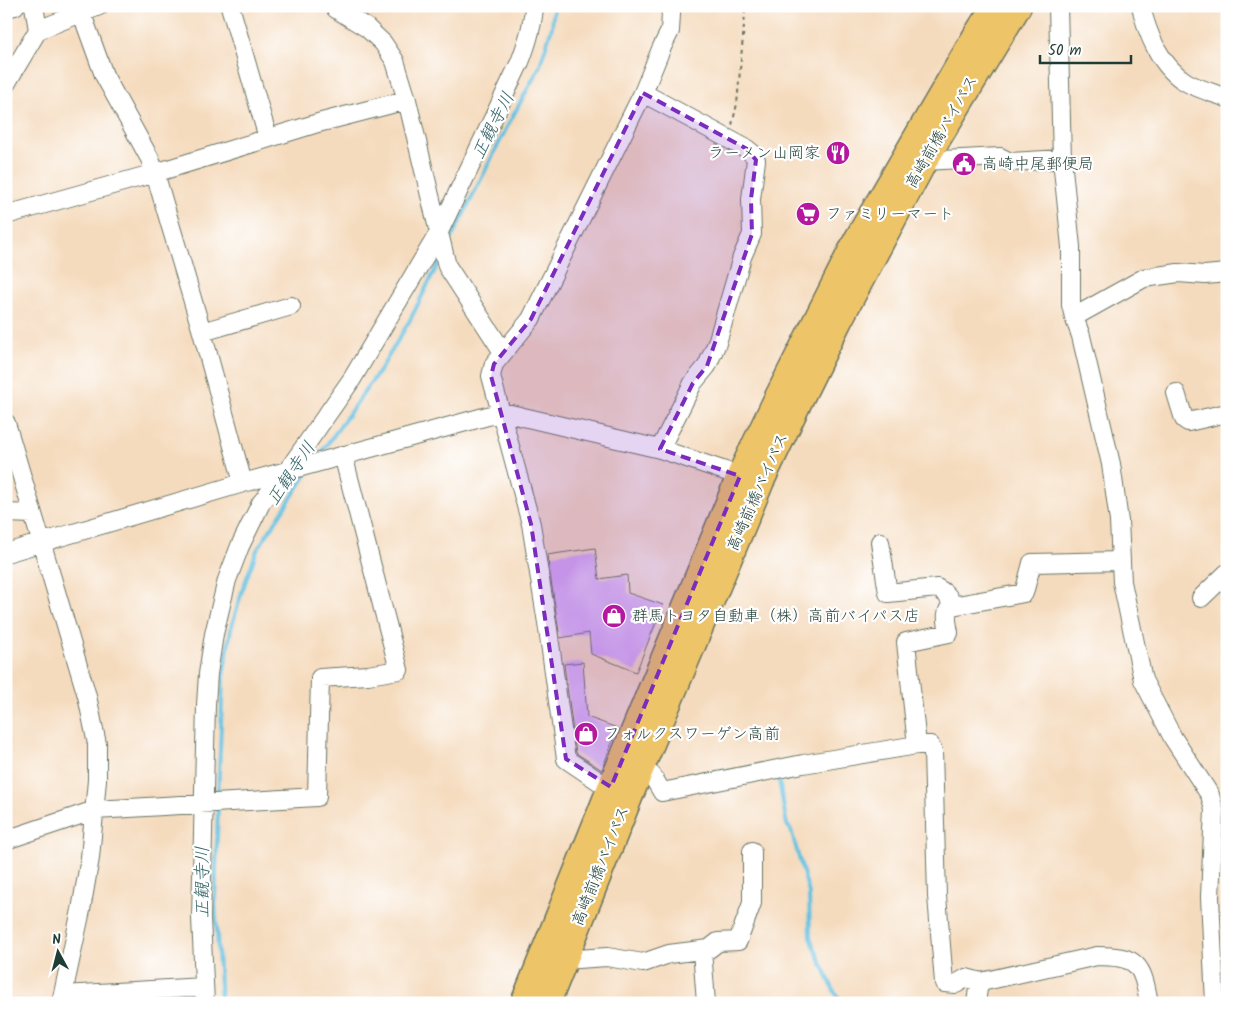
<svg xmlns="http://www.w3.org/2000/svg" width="1233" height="1009" viewBox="0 0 1233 1009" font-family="Kalam,'Klee One',sans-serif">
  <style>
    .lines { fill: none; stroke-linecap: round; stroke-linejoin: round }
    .stream { stroke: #63c1e1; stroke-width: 4 }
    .building { fill: #d7adf2 }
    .minor-casing { stroke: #6a7464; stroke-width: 20 }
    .highway-casing { stroke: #6a7464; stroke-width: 29 }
    .path { stroke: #6a7464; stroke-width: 2; stroke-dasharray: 4 4; stroke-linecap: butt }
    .minor { stroke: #fff; stroke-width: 18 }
    .highway { stroke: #eec469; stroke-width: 26 }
    .marked { fill: #7b2cbf; fill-opacity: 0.2; stroke: #7b2cbf; stroke-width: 4; stroke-dasharray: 10 6; stroke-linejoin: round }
    .labels { text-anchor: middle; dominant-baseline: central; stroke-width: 4.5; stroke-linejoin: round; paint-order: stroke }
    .street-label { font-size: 16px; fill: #1f3d34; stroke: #fff }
    .poi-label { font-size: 16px; fill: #1f3d34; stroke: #fff; text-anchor: start }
    .water-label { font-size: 18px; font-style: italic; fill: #336568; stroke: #fff }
  </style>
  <rect width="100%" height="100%" fill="#fff"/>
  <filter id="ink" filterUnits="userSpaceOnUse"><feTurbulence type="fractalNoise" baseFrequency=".02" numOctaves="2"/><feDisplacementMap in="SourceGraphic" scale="10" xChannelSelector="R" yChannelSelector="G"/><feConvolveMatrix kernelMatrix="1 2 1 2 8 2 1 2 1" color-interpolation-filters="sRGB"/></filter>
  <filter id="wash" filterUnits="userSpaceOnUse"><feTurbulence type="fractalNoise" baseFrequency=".0096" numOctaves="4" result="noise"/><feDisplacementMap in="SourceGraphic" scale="20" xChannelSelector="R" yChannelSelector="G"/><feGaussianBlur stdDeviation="1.12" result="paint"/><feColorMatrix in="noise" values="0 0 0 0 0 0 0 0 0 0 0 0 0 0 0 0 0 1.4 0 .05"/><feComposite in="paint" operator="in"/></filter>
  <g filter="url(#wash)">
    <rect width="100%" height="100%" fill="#f5dbbe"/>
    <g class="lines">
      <path class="stream" d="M 448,245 L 507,127 L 539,68 L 552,27 L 554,6
        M 319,456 L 382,367 L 410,320 L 439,262
        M 774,776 L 779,781 L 787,825 L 791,830 L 809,893 L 810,938 L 835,993 L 843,1003
        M 218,797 L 223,678 L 231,629 L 242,591 L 257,550 L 308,472
        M 218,806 L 215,900 L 221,1003"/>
    </g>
    <g id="blocks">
      <path class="building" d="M 595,548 L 599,579 L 627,575 L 628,593 L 663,605 L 636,672 L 591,654 L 589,633 L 560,638 L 547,555 Z
        M 583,662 L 587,717 L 617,728 L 602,770 L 576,753 L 564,664 Z"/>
    </g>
  </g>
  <g filter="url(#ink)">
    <use href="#blocks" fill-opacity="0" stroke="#6a7464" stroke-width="1"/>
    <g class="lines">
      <g class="minor-casing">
        <path id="minor" d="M 79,6 L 104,75 L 150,159 L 155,173 L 202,332 L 243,483
          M 230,6 L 268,138
          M 335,6 L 336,9 L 367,28 L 383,43 L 395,61 L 407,100 L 447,266 L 503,352
          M 1058,6 L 1062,159 L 1071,247 L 1071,305 L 1074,317 L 1081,336 L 1111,464 L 1119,521 L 1122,582 L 1143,680 L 1173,738 L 1210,795 L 1214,810 L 1210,897 L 1215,1003
          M 1141,6 C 1147,34 1161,67 1186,82 C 1198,89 1214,93 1227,98
          M 6,8 L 15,6
          M 38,30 L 99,6
          M 6,84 L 38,30 L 34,6
          M 643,93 L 747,149 L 753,154 L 756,160 L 751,199 L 752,234 L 742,257 L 717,343 L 707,366 L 693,383 L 660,449
          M 924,161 L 1000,157 L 1010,162 L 1062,159
          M 6,215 L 155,173 L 318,123 L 407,100
          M 1074,317 L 1144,278 L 1178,273 L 1205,275 L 1227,273
          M 202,332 L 291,306
          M 1176,393 L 1184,419 L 1188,422 L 1227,413
          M 6,423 L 87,696 L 97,744 L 97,780 L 90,858 L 81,910 L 61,1003
          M 6,513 L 33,514
          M 880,542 L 888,593 L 937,588 C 946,593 950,597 952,606
          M 6,553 L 243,483 L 502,412 L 660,449 L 740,476
          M 1201,598 L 1227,573
          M 917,745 L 906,642 L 949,633 C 948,624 943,612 952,606 L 1024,593 L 1032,563 L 1121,561
          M 640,770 L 652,775 L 662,792 L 803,764 L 917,745 L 930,745 L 933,751 L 937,896 L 944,983 L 956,984 L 966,978 L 981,982
          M 611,787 L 600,782 L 566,759 L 548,629 L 531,524 L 491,376 L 494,364 L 531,319 L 643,93 L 661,49 L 670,31 L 671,14 L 669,6
          M 6,840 L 95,810 L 317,797 L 320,678 L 368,675 L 399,670 L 343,455
          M 702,950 L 706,1003
          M 563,960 L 607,957 L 643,963 L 669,954 L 709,949 L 718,942 L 738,941 L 752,903 L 752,851
          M 63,995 L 204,987
          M 205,1003 L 201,918 L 206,705 L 208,674 L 214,634 L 227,580 L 240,546 L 261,503 L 288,470 L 352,379 L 438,234 L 520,62 C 527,44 533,26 534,6
          M 976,1003 L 978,989 L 981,982 L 1097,956 C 1138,956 1142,964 1149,1003"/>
      </g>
      <g class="highway-casing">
        <path id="highway" d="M 524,1003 L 611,787 L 740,476 L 778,397 L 857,240 L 976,36 L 995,6
          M 547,1003 L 640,770 L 761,481 L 799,401 L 839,320 L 924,161 L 1018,6"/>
      </g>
      <path class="path" d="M 732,125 L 737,104 L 745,14 L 744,6"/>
      <use href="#minor" class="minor"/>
      <use href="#highway" class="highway"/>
    </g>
  </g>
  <path class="marked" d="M 643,93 L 747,149 L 756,160 L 751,199 L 752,234 L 707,366 L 693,383 L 660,449 L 740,476 L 611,787 L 566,759 L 531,524 L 491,376 L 494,364 L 531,319 Z"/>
  <defs>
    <g id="restaurant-disc" transform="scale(1.25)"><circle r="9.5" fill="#b5179e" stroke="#fff"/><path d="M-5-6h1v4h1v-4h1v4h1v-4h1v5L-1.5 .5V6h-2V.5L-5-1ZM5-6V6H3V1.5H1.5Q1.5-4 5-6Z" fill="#fff"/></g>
    <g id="civic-disc" transform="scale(1.25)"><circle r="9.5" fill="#b5179e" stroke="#fff"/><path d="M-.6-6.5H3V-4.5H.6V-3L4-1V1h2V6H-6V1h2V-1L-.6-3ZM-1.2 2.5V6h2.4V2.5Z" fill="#fff"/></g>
    <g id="supermarket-disc" transform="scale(1.25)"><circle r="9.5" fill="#b5179e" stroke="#fff"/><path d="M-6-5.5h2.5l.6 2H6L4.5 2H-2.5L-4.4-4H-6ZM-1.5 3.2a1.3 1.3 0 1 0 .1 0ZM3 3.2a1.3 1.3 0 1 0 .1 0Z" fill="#fff"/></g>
    <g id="shop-disc" transform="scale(1.25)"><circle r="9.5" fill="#b5179e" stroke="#fff"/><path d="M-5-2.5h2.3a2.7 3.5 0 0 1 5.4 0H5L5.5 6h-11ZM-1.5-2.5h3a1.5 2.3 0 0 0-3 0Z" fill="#fff"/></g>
  </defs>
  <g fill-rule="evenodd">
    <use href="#restaurant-disc" x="838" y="153"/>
    <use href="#civic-disc" x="964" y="164"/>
    <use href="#supermarket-disc" x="808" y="214"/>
    <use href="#shop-disc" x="614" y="616"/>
    <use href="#shop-disc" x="586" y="734"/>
  </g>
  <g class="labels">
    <g class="street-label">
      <text transform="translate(942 132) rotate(-60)">高崎前橋バイパス</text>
      <text transform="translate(758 492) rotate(-66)">高崎前橋バイパス</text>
      <text transform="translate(601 866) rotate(-68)">高崎前橋バイパス</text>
    </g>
    <g class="poi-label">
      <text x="820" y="153" text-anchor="end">ラーメン山岡家</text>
      <text x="982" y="164">高崎中尾郵便局</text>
      <text x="826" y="214">ファミリーマート</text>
      <text x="632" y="616">群馬トヨタ自動車（株）高前バイパス店</text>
      <text x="604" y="734">フォルクスワーゲン高前</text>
    </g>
    <g class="water-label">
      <text transform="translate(494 126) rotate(-63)">正観寺川</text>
      <text transform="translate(292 474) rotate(-56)">正観寺川</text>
      <text transform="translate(203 882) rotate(-90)">正観寺川</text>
    </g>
  </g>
  <rect width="1233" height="1009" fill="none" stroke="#fff" stroke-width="25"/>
  <g transform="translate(58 952) rotate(353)" stroke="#ffffff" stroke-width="4" paint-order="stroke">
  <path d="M0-4L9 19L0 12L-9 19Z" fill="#1f3d34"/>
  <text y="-8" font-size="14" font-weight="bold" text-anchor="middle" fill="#1f3d34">N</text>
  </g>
  <path d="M1040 55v8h91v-8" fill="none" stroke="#1f3d34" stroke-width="2.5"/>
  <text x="1048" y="55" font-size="15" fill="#1f3d34" stroke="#ffffff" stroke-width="4" paint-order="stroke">50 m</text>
</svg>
